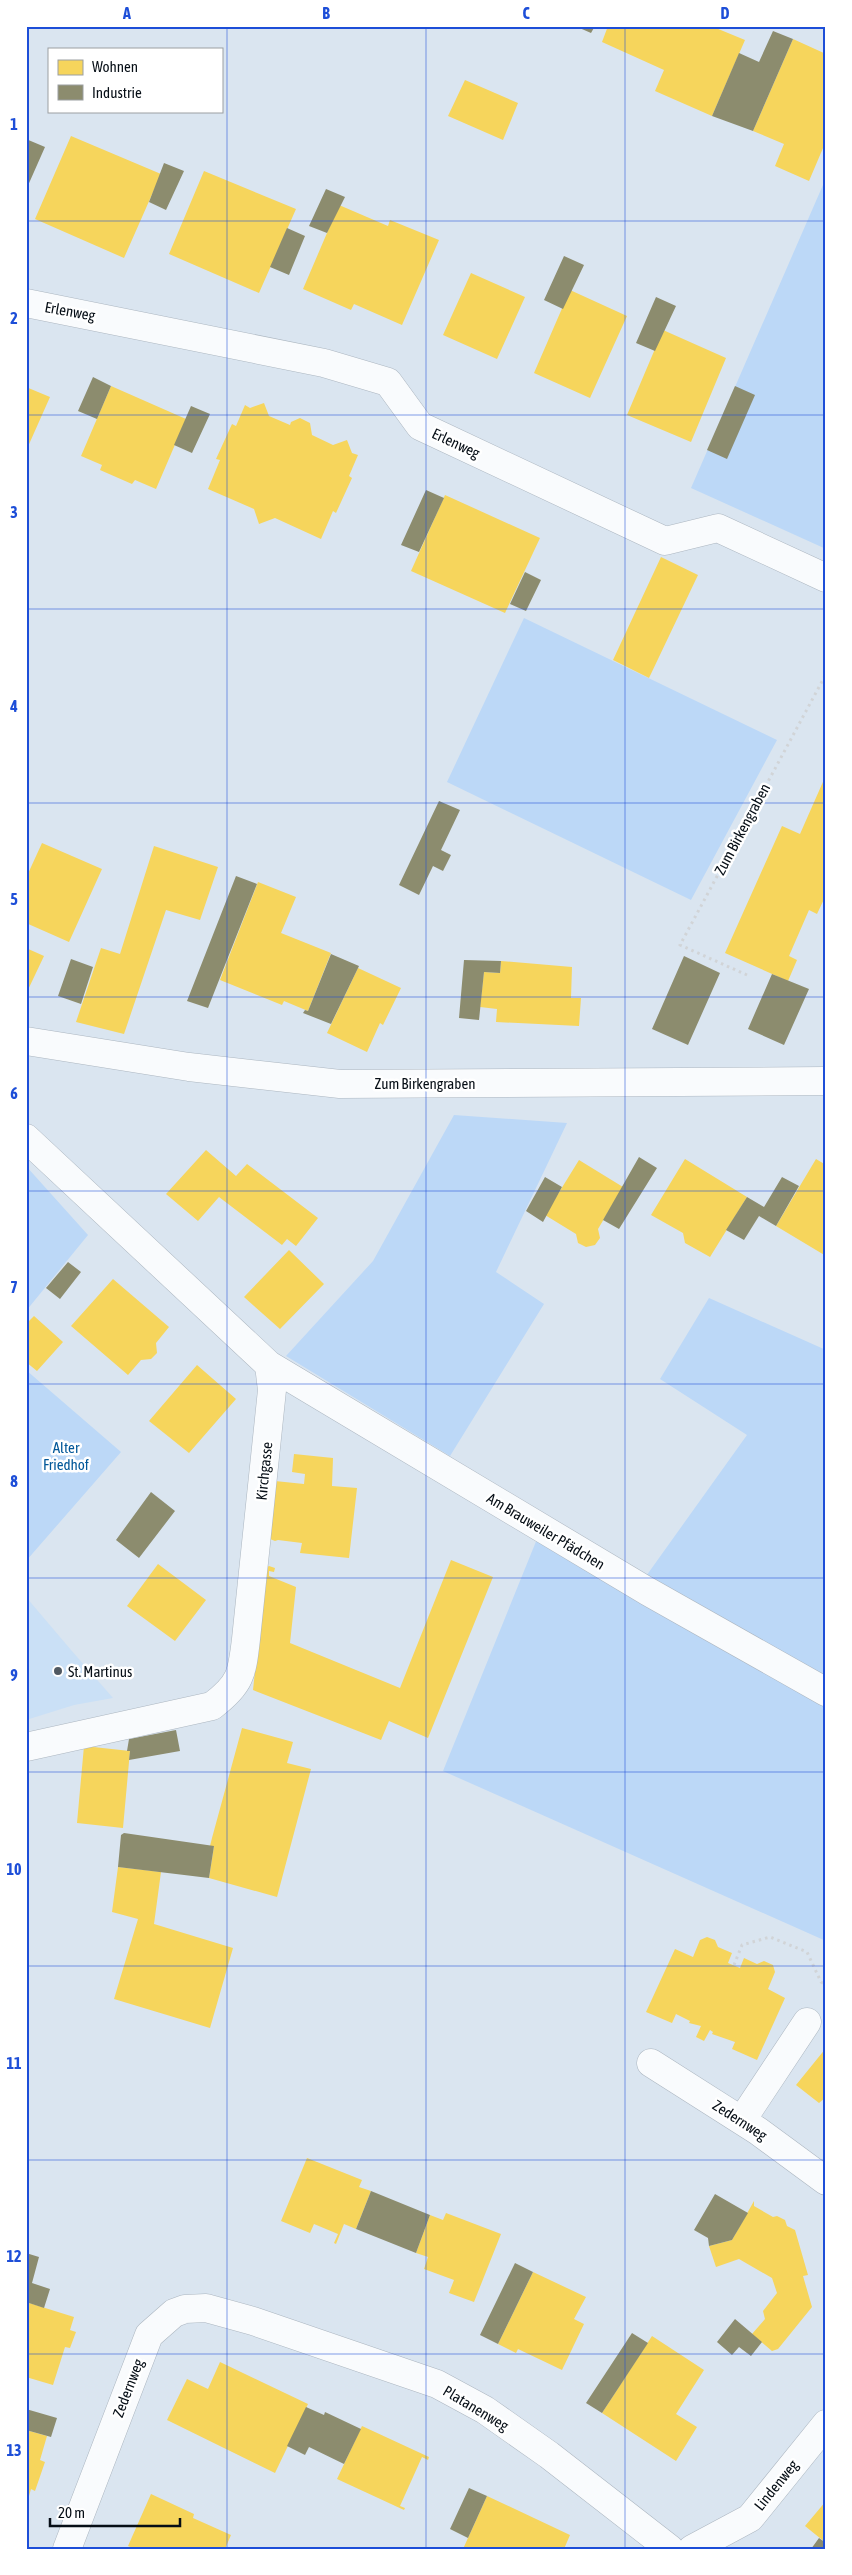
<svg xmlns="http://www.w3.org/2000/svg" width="852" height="2575" viewBox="0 0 852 2575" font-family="'Asap Condensed',sans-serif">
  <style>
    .built { fill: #cae0f6 }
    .green { fill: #bcd8f7 }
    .homes { fill: #f6d55c }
    .industry { fill: #8c8c6e }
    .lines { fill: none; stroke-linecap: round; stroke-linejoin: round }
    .minor-casing { stroke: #acb6c0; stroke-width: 29 }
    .path { stroke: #d1d4d7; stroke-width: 3; stroke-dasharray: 2.5 4; stroke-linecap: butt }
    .minor { stroke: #f9fbfd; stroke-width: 28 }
    .grid { fill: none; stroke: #1d4ed8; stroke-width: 1; stroke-opacity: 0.55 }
    .poi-dot { fill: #505962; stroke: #fff; stroke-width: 2 }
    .labels { text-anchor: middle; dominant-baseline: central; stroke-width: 5; stroke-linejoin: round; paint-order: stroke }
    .street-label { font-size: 15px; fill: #060e16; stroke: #fff }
    .park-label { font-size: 15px; fill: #015798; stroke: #fff }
    .poi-label { font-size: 15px; fill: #060e16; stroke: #fff; text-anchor: start }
    .neatline { fill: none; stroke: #1d4ed8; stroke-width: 2 }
    .grid-label { font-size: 16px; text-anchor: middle; font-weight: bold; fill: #1d4ed8 }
  </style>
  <rect width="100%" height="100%" fill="#dae5f0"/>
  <path class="built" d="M 26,1597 L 71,1650 L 113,1698 L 74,1705 L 26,1720 Z"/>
  <path class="green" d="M 826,178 L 826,549 L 691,488 Z
    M 524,618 L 777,740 L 691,900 L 447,782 Z
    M 454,1115 L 567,1123 L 496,1272 L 544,1304 L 450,1456 L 286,1356 L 373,1261 Z
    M 26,1166 L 88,1235 L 26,1311 Z
    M 709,1298 L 826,1350 L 826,1678 L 644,1579 L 747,1435 L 660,1379 Z
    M 26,1370 L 121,1452 L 26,1561 Z
    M 537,1539 L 826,1704 L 826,1941 L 443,1771 Z"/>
  <path class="homes" d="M 608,26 L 711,26 L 745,40 L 712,116 L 655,91 L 664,70 L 602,42 Z
    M 793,39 L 826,54 L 826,141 L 809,181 L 775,166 L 784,144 L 753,131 Z
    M 465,80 L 518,103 L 503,140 L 448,116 Z
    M 71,136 L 161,174 L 124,258 L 35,219 Z
    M 204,171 L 296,209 L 259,293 L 169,254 Z
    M 339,205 L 388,226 L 390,220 L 439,240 L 402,325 L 354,304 L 351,310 L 303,289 Z
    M 471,273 L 525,297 L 497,359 L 443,335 Z
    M 570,290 L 627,316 L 590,398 L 534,373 Z
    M 663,330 L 726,358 L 691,442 L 627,415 Z
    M 111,386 L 186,419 L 156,489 L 135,480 L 132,484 L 100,470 L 102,465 L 81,456 Z
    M 26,387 L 50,397 L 26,451 Z
    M 264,403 L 269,416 L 290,425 L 291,422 L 300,418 L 310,423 L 312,435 L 333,445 L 347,440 L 352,453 L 358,455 L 349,476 L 352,478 L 336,513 L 333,511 L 321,539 L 275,518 L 259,524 L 254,509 L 208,489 L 220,460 L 216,459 L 232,424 L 236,426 L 245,405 L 250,408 Z
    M 445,495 L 540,538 L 505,613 L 411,571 Z
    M 661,557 L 698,575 L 649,678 L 613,660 Z
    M 826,775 L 826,895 L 817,914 L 809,910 L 789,956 L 797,960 L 788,981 L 725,953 L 782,826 L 800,834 Z
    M 42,843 L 102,869 L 69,942 L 26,923 L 26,878 Z
    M 154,846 L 218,867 L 200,920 L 166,910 L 124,1034 L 76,1022 L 101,948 L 120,954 Z
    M 258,882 L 296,897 L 281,933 L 331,953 L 308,1011 L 284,1001 L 282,1005 L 220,980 Z
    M 26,948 L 44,956 L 26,994 Z
    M 501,961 L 572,967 L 571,998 L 581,998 L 579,1026 L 496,1022 L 497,1009 L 480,1007 L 484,972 L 500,973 Z
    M 358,968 L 401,988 L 383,1025 L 380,1023 L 367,1052 L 327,1033 Z
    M 206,1150 L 236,1176 L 247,1164 L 318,1218 L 296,1246 L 287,1239 L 282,1245 L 219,1197 L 198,1221 L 166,1194 Z
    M 685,1159 L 747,1197 L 710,1257 L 685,1243 L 683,1233 L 651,1215 Z
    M 816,1159 L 826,1165 L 826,1256 L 776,1226 Z
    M 579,1160 L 623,1187 L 598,1229 L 600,1238 L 595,1245 L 586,1247 L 578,1243 L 576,1234 L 545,1215 Z
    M 289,1250 L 324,1284 L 280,1329 L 244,1297 Z
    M 113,1279 L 169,1327 L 156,1343 L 157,1353 L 151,1359 L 141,1360 L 128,1375 L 71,1326 Z
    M 34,1316 L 63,1342 L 37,1371 L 26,1362 L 26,1324 Z
    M 197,1365 L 236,1399 L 189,1453 L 149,1421 Z
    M 294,1454 L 333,1458 L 332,1486 L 357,1488 L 349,1558 L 300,1553 L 302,1543 L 278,1540 L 275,1541 L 270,1539 L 275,1481 L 304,1484 L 305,1474 L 292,1472 Z
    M 451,1560 L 493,1577 L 428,1738 L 389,1721 L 381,1740 L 253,1690 L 266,1568 L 269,1566 L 275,1568 L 274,1572 L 269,1571 L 269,1576 L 296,1587 L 290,1643 L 400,1688 Z
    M 158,1564 L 206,1600 L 175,1641 L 127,1606 Z
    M 242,1728 L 293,1742 L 287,1763 L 311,1769 L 277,1897 L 209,1878 L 214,1846 L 210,1846 L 212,1838 Z
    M 84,1746 L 130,1751 L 123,1828 L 77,1823 Z
    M 118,1867 L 161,1872 L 154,1924 L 233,1948 L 210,2028 L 114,1999 L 138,1919 L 112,1912 Z
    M 707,1937 L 715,1940 L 718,1947 L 732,1953 L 728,1963 L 740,1968 L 744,1958 L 757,1964 L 764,1961 L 773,1965 L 775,1972 L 768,1989 L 785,1998 L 757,2060 L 732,2049 L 735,2042 L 712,2034 L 713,2032 L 710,2030 L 704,2041 L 696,2037 L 701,2026 L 689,2023 L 690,2021 L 676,2014 L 672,2023 L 646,2012 L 675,1949 L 693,1957 L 700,1940 Z
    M 826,2048 L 826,2097 L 819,2103 L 796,2085 Z
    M 307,2158 L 362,2180 L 359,2187 L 371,2191 L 356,2229 L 344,2224 L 336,2244 L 334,2243 L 338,2234 L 314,2224 L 310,2233 L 281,2221 Z
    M 754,2201 L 754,2206 L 773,2217 L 777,2216 L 785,2220 L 787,2226 L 795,2230 L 808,2275 L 803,2276 L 812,2307 L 778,2349 L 772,2351 L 752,2334 L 765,2319 L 763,2311 L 777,2293 L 772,2278 L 739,2259 L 716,2267 L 709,2246 L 732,2240 Z
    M 446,2213 L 501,2234 L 474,2302 L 449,2293 L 454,2280 L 424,2269 L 428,2257 L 416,2253 L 430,2215 L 443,2220 Z
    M 533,2272 L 586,2297 L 574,2319 L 584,2324 L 562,2370 L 518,2349 L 516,2353 L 498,2344 Z
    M 26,2302 L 74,2317 L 70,2330 L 76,2332 L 70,2348 L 65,2347 L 53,2385 L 26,2377 Z
    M 652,2336 L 704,2370 L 676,2414 L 697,2427 L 676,2461 L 602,2413 Z
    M 220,2362 L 308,2404 L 275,2473 L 167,2420 L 187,2379 L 208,2389 Z
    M 362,2426 L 429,2457 L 428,2460 L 422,2457 L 400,2506 L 405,2508 L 404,2510 L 337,2479 Z
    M 26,2430 L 47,2436 L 40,2460 L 45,2462 L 35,2491 L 31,2489 L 27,2503 Z
    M 151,2494 L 194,2514 L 193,2518 L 231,2535 L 225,2549 L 135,2549 L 128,2546 Z
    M 487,2496 L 570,2535 L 564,2549 L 463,2549 Z
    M 826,2501 L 826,2543 L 805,2526 Z"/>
  <path class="industry" d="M 575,26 L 595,26 L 591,33 Z
    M 773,31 L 793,39 L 753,131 L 712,116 L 739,53 L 759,62 Z
    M 26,139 L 45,147 L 26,190 Z
    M 164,163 L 184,171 L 166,210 L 149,202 Z
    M 326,189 L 345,197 L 327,233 L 309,226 Z
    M 287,228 L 305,236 L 289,275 L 270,267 Z
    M 564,256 L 584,265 L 563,309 L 544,300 Z
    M 656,297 L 676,306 L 655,351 L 636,343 Z
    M 93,377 L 111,386 L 97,419 L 78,411 Z
    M 735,386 L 755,395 L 727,459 L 707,450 Z
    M 191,406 L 210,414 L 192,453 L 174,445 Z
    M 426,490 L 444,498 L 419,552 L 401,545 Z
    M 525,572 L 541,580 L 526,611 L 510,604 Z
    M 439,801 L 460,810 L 441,850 L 451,855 L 443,871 L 433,866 L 419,895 L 399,885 Z
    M 236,876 L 257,884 L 208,1008 L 187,1001 Z
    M 331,954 L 359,966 L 331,1024 L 303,1013 L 305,1010 L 308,1011 Z
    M 684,956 L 720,973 L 688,1045 L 652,1029 Z
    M 71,959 L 93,967 L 81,1004 L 58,996 Z
    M 464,960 L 501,961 L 500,973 L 484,972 L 479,1020 L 459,1018 Z
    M 772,974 L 809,989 L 784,1045 L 748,1029 Z
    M 639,1157 L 657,1168 L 619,1229 L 603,1220 Z
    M 545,1177 L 562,1187 L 543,1222 L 526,1211 Z
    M 782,1177 L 799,1186 L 776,1226 L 759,1216 L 744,1240 L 726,1230 L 747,1197 L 764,1207 Z
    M 68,1262 L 81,1272 L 60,1299 L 46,1288 Z
    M 151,1492 L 175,1511 L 139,1558 L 116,1540 Z
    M 176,1730 L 180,1751 L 129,1760 L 130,1751 L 127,1751 L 129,1739 Z
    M 124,1833 L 214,1846 L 209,1878 L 118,1867 L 121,1835 Z
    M 371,2191 L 430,2215 L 416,2253 L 356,2229 Z
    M 715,2194 L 748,2213 L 732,2240 L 709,2246 L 708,2238 L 694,2230 Z
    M 26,2253 L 39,2257 L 32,2283 L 50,2289 L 44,2308 L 26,2302 Z
    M 515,2263 L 533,2272 L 498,2344 L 480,2335 Z
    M 735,2319 L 762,2342 L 751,2356 L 739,2347 L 732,2355 L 717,2342 Z
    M 632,2333 L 648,2343 L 602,2413 L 586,2403 Z
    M 306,2407 L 324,2415 L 325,2412 L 361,2429 L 344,2464 L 309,2447 L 305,2455 L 287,2446 Z
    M 26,2409 L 57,2418 L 51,2437 L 26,2430 Z
    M 469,2488 L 487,2496 L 468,2538 L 450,2529 Z
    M 819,2538 L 826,2543 L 826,2549 L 811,2549 Z"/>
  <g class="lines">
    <g class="minor-casing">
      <path id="minor" d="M 26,303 L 324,363 L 388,382 L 420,426 L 665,541 L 718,528 L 826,578
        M 26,1041 L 189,1067 L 340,1084 L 826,1081
        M 26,1138 L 269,1365 L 647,1591 L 826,1692
        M 26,1747 L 212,1706 C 241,1684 242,1674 246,1639 L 272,1390 L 269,1365
        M 651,2063 L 758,2131 L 826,2181
        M 742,2120 L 807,2022
        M 67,2549 L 149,2335 L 174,2313 L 185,2309 L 206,2308 L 253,2321 L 437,2384 L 485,2410 L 549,2455 L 670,2549
        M 692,2549 L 750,2518 L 826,2424"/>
    </g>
    <path class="path" d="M 747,975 L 680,945 L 826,674
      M 734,1965 L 742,1945 L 770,1937 L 807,1952 L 821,1982 L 826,1985"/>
    <use href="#minor" class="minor"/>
  </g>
  <path class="grid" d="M 227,26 L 227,2549M 426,26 L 426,2549M 625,26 L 625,2549M 26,221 L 826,221M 26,415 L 826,415M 26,609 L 826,609M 26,803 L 826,803M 26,997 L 826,997M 26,1191 L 826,1191M 26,1384 L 826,1384M 26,1578 L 826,1578M 26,1772 L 826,1772M 26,1966 L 826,1966M 26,2160 L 826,2160M 26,2354 L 826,2354"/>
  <circle class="poi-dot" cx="58" cy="1671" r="5"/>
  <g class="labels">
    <g class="street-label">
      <text transform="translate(70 311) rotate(10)">Erlenweg</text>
      <text transform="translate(456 443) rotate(25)">Erlenweg</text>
      <text transform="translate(742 829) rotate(-62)">Zum Birkengraben</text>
      <text x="425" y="1083">Zum Birkengraben</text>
      <text transform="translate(264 1471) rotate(-84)">Kirchgasse</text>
      <text transform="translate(546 1531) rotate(31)">Am Brauweiler Pfädchen</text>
      <text transform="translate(740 2120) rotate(33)">Zedernweg</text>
      <text transform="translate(128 2388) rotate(-69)">Zedernweg</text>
      <text transform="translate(476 2408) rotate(31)">Platanenweg</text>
      <text transform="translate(776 2485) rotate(-51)">Lindenweg</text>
    </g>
    <g class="park-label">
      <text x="66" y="1447">Alter<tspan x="66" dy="17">Friedhof</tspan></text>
    </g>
    <g class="poi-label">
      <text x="68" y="1671">St. Martinus</text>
    </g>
  </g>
  <rect width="852" height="2575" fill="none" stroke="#ffffff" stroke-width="55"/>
  <rect x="48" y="48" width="175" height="65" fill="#ffffff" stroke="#9b9fa2"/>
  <rect x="58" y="60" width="25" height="15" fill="#f6d55c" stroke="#9b9fa2"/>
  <text x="92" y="72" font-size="15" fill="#060e16">Wohnen</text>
  <rect x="58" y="85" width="25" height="15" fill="#8c8c6e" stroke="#9b9fa2"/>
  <text x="92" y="98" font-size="15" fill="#060e16">Industrie</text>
  <path d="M50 2518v8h130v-8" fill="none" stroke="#060e16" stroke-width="2.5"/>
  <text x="58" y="2518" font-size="15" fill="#060e16" stroke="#ffffff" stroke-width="4" paint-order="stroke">20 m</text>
  <rect x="28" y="28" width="796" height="2520" class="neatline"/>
  <g class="grid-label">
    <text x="127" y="19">A</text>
    <text x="326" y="19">B</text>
    <text x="526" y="19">C</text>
    <text x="725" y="19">D</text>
    <text x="14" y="130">1</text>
    <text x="14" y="324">2</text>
    <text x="14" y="518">3</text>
    <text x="14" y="712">4</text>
    <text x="14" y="905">5</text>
    <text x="14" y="1099">6</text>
    <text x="14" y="1293">7</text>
    <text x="14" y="1487">8</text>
    <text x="14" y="1681">9</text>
    <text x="14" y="1875">10</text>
    <text x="14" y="2069">11</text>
    <text x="14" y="2262">12</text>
    <text x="14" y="2456">13</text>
  </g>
</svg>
